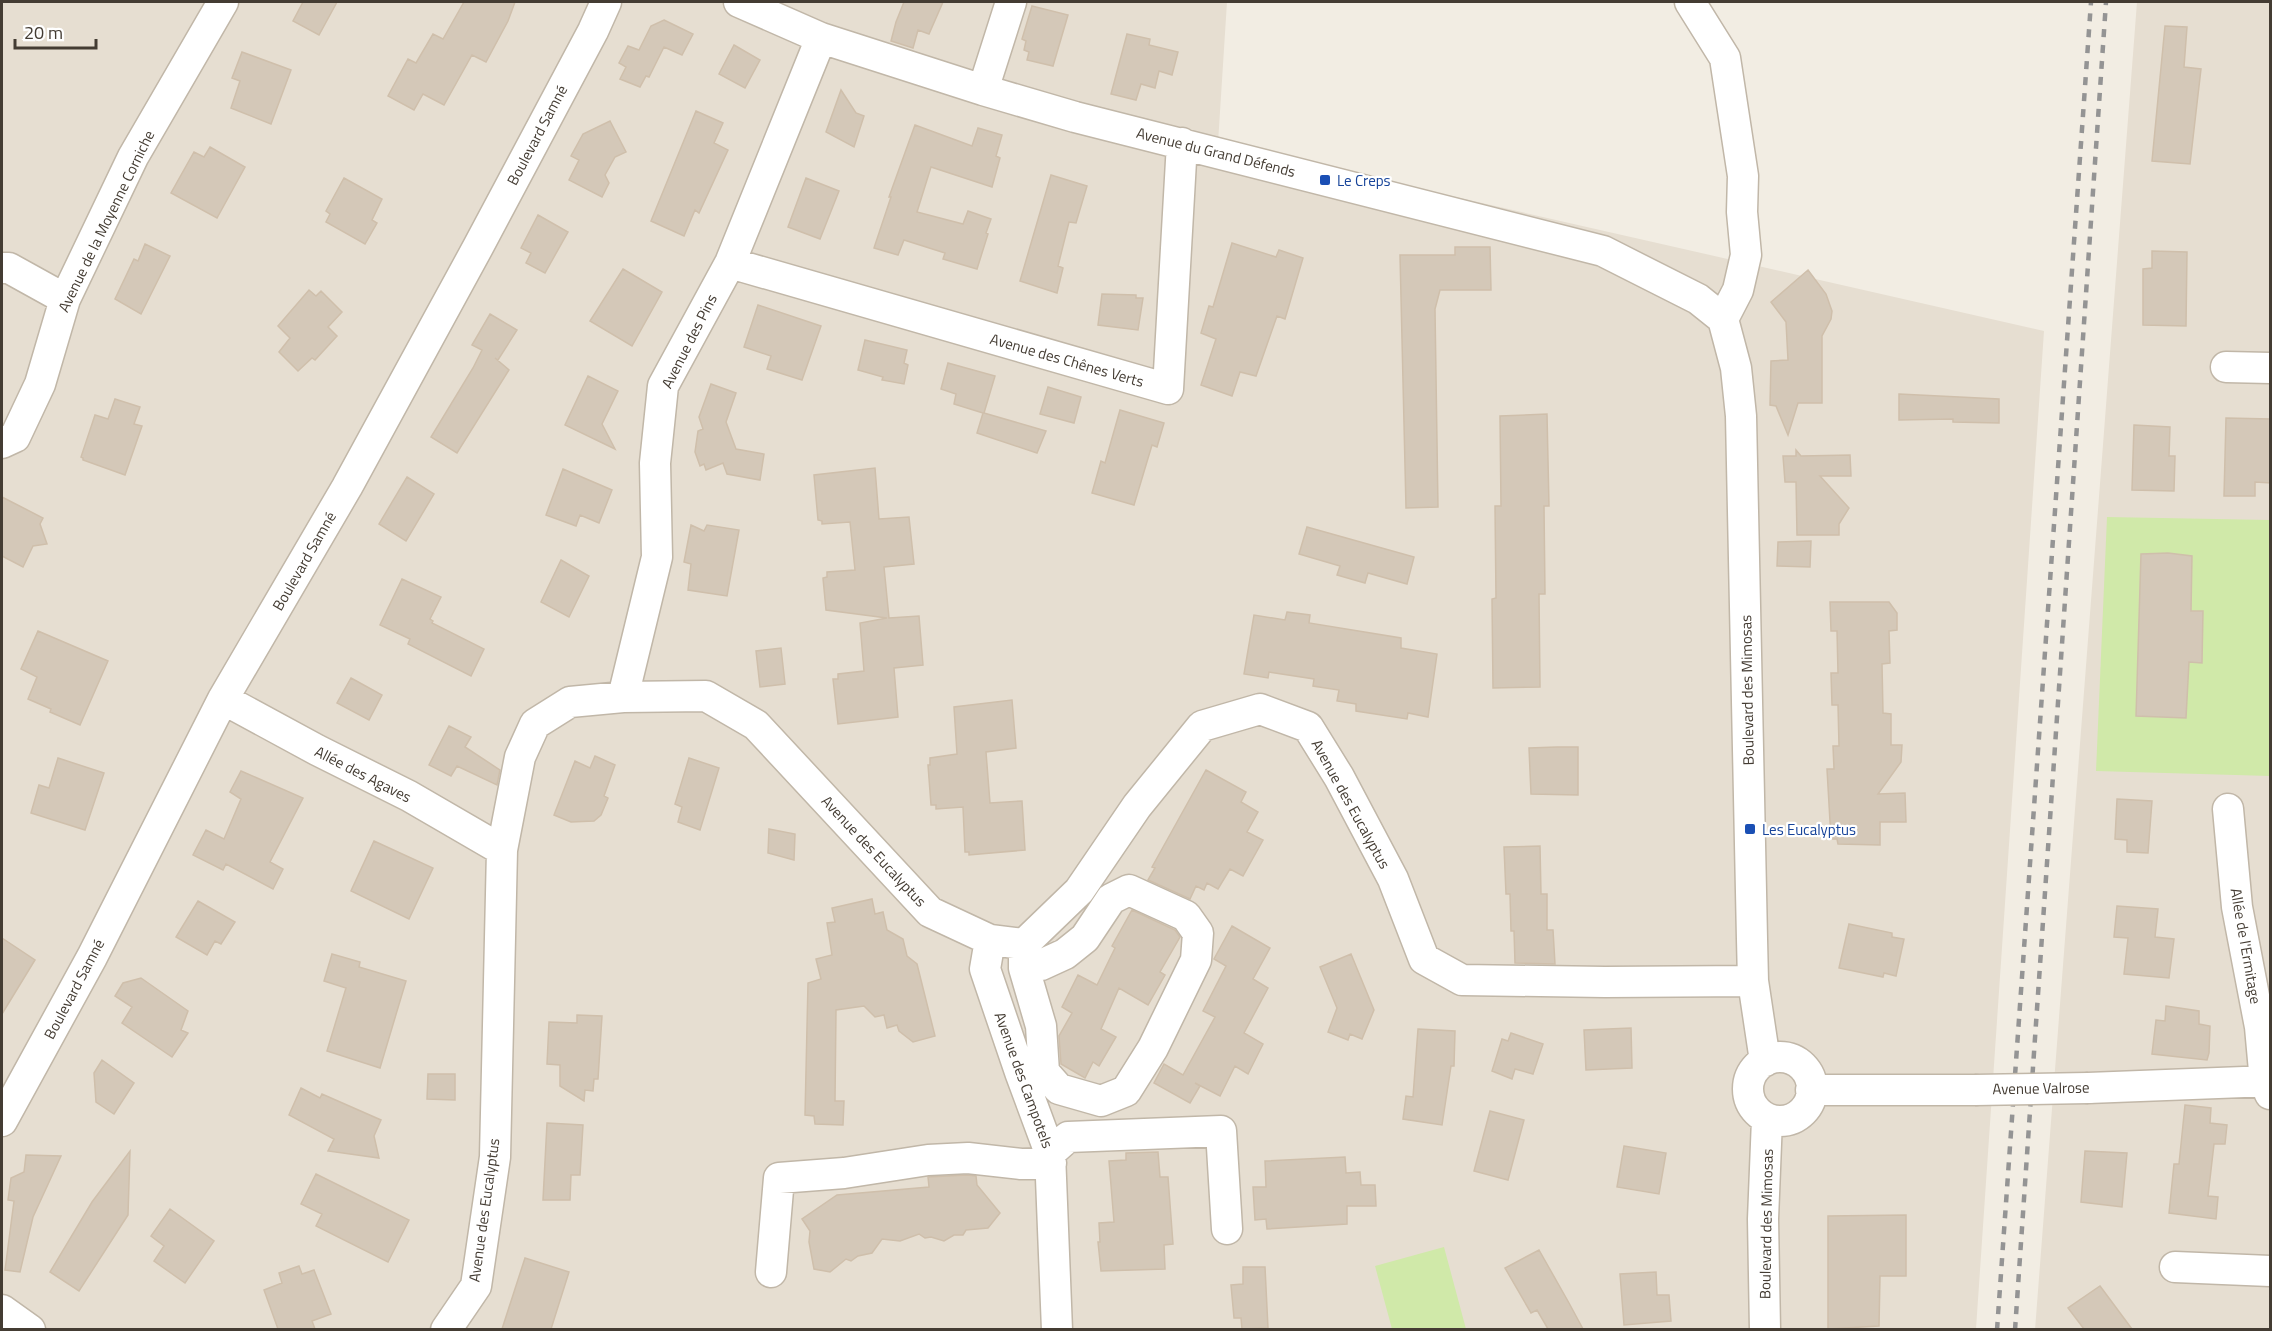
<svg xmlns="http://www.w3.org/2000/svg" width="2272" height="1331" viewBox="0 0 2272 1331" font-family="'Titillium Web',sans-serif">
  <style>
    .residential { fill: #e6ded1 }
    .green { fill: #d0e9a9 }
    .building { fill: #d4c8b8; stroke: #cfbfab; stroke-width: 1.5 }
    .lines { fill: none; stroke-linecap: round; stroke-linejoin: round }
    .minor-casing { stroke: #c1b7a8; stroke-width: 33 }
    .minor { stroke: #fff; stroke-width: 30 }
    .rail { stroke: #949494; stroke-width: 4.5; stroke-dasharray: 8 8; stroke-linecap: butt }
    .minor-bridge-casing { stroke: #c1b7a8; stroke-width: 33; stroke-linecap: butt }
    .minor-bridge { stroke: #fff; stroke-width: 30 }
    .transit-dot { fill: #1a4fb4; stroke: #fff; stroke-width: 2 }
    .labels { text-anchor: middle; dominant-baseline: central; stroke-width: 4.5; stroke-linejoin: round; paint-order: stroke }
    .street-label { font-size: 15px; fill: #443c33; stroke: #fff }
    .transit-label { font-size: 15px; fill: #164399; stroke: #fff; text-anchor: start }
  </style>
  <rect width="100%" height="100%" fill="#f2ede3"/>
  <path class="residential" d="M 2,2 L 1227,2 L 1218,143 L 2044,331 L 1976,1329 L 2,1330 Z
    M 2137,2 L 2270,2 L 2270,1329 L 2035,1330 Z"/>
  <path class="green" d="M 2107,517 L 2270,520 L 2270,776 L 2096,771 Z
    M 1444,1247 L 1466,1329 L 1392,1329 L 1375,1266 Z"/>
  <path class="building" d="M 303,2 L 337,2 L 319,35 L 293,21 Z
    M 464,2 L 515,2 L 508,21 L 486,62 L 472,55 L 444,105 L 423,94 L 414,110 L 388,96 L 408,59 L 416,63 L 433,34 L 443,39 Z
    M 904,2 L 943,2 L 929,34 L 918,30 L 913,48 L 891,41 L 896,22 Z
    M 1032,6 L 1068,15 L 1053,66 L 1027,60 L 1029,52 L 1024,50 L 1026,41 L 1022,39 Z
    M 664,20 L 693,34 L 682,55 L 664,47 L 649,77 L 646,76 L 640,87 L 620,79 L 626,67 L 619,63 L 628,46 L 639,50 L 651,26 Z
    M 2165,26 L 2187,27 L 2184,67 L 2201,69 L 2190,164 L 2152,161 Z
    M 1127,34 L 1150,39 L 1149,45 L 1178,52 L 1172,75 L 1159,71 L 1155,88 L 1141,84 L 1136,100 L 1111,94 Z
    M 734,45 L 760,60 L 745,88 L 719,74 Z
    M 242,52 L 291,70 L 271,124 L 231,108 L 240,81 L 232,78 Z
    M 841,90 L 856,113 L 864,116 L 854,147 L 826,132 Z
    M 696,111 L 723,123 L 714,143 L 728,150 L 699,213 L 695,210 L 684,236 L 651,221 Z
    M 610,121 L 626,152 L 615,157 L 605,175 L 609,183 L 602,197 L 569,180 L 579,160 L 571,156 L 583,134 Z
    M 915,125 L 972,146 L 978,128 L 1002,135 L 996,156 L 1000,158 L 992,187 L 931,167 L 917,212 L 963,224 L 968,211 L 991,219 L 986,233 L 988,234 L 977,269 L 943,259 L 945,253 L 904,240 L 898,255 L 874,248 L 891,197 L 889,197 Z
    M 210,147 L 245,167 L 217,218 L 171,193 L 194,152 L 204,157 Z
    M 1051,175 L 1087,186 L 1076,223 L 1069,222 L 1058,266 L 1063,268 L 1057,293 L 1020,281 Z
    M 344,178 L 382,199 L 372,220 L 377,223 L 365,244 L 326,222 L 330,214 L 326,211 Z
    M 806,178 L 839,191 L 820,239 L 788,227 Z
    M 538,215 L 568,232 L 545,273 L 526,263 L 531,253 L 521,248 Z
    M 1232,243 L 1276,257 L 1279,250 L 1303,258 L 1285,319 L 1277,316 L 1256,376 L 1240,372 L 1232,396 L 1201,385 L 1216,339 L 1201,333 L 1209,306 L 1213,307 Z
    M 145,244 L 170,256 L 141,314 L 115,299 L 134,259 L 138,261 Z
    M 1455,247 L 1490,247 L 1491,290 L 1440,290 L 1435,309 L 1438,507 L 1406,508 L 1400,255 L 1455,255 Z
    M 2152,251 L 2187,252 L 2186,326 L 2143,325 L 2143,269 L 2152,268 Z
    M 623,269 L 662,292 L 632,346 L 590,321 Z
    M 1808,270 L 1826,294 L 1832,311 L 1831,319 L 1822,336 L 1822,403 L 1798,403 L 1788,435 L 1776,406 L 1770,405 L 1771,361 L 1788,360 L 1786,322 L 1771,302 Z
    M 309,290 L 316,296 L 321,291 L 342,312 L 328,327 L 337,336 L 315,360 L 312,358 L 298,371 L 279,352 L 290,338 L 278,326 Z
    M 1102,294 L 1136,295 L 1136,298 L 1143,298 L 1138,330 L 1098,325 Z
    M 758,305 L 821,326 L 802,380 L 767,369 L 771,356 L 744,347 Z
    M 490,314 L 517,330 L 498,360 L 495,358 L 509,370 L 457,453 L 431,437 L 473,368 L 482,350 L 472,345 Z
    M 865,340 L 907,350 L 904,363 L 908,365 L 904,384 L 882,380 L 883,377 L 858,370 Z
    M 948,363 L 995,376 L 984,413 L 1046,431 L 1037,453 L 977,433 L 983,413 L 954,404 L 956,394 L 941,389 Z
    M 588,376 L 618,391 L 602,424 L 615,449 L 565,425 Z
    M 711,384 L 736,393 L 726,422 L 736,449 L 764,454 L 760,480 L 727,474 L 723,463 L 706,470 L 704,464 L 700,466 L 695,452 L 698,431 L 703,429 L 699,417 Z
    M 1048,387 L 1081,397 L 1074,423 L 1040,414 Z
    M 1899,394 L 1999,399 L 1999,423 L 1953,422 L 1953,419 L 1899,420 Z
    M 115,399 L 140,407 L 134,424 L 142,426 L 125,475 L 83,460 L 83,458 L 81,457 L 95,415 L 108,419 Z
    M 1120,410 L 1164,423 L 1157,447 L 1152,445 L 1134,505 L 1092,493 L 1101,461 L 1105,463 Z
    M 1547,414 L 1549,506 L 1544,506 L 1545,594 L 1539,594 L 1540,687 L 1493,688 L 1492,599 L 1496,598 L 1495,506 L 1501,506 L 1500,416 Z
    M 2226,418 L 2271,419 L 2271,483 L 2255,482 L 2255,496 L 2224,496 Z
    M 2134,425 L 2170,427 L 2169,456 L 2175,456 L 2174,491 L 2132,490 Z
    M 1796,450 L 1801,456 L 1850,455 L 1851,476 L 1820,476 L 1849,508 L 1839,524 L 1839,535 L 1797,535 L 1796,482 L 1785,482 L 1783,456 L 1796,456 Z
    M 875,468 L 879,519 L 909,517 L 914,564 L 884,567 L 889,618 L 919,616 L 923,665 L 894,668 L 898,717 L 838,724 L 833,679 L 838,679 L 838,674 L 864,671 L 860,623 L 887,618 L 826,610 L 823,578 L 827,577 L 827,572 L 855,570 L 850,522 L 822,524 L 822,521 L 818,520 L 814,475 Z
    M 563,469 L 612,490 L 599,523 L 580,515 L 576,526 L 546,515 Z
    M 407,477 L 434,494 L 406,541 L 379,524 Z
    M 2,497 L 43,518 L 40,524 L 47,544 L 33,546 L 23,567 L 2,556 Z
    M 691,525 L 704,531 L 707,525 L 739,530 L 727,596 L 688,590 L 691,564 L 684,562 Z
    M 1307,527 L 1414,557 L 1407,584 L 1368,573 L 1365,583 L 1337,575 L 1340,566 L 1299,554 Z
    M 1811,541 L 1810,567 L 1777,566 L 1778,542 Z
    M 2168,553 L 2192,556 L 2191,611 L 2203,611 L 2202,663 L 2189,662 L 2186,718 L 2136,716 L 2141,554 Z
    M 561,560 L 589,576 L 569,617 L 541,602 Z
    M 402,579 L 441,597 L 430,619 L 433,621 L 432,623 L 484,649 L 471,676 L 408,644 L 410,639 L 380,625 Z
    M 1830,602 L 1889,602 L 1897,613 L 1897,630 L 1889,631 L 1890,663 L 1882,664 L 1883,713 L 1891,714 L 1891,745 L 1902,745 L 1901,762 L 1878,794 L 1905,793 L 1906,822 L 1880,822 L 1880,845 L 1838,844 L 1837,839 L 1831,839 L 1827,769 L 1834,769 L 1833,746 L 1839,746 L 1838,705 L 1832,705 L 1831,673 L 1838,673 L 1837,631 L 1831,631 Z
    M 1287,612 L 1310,615 L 1309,623 L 1401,638 L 1401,648 L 1437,654 L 1428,717 L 1408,713 L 1407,719 L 1356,711 L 1356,704 L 1337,701 L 1339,690 L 1313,686 L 1314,679 L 1269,672 L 1268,678 L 1244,674 L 1254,615 L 1285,620 Z
    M 38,631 L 108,661 L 80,725 L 50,712 L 51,709 L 28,699 L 37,677 L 21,669 Z
    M 781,648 L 785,684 L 760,687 L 756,651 Z
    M 351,678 L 382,695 L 369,720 L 337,703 Z
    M 1012,700 L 1016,748 L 986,752 L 990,803 L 1022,801 L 1025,850 L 969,855 L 969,852 L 965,852 L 963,807 L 936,809 L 936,805 L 931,805 L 928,765 L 930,765 L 930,758 L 957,754 L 954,707 Z
    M 449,726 L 471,737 L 465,747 L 500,770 L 497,785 L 457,766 L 451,776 L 429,765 Z
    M 1557,747 L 1578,747 L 1578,795 L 1531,794 L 1529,748 Z
    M 595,756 L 615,765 L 604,796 L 608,798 L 601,815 L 594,821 L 571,822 L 554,815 L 575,761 L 590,768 Z
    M 58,758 L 104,773 L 85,830 L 31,813 L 39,785 L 49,788 Z
    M 689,758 L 719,768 L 700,830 L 678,822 L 682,807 L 675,804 Z
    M 1206,770 L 1246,792 L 1241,802 L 1258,812 L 1247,832 L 1263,840 L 1243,876 L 1230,869 L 1218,889 L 1207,883 L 1204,890 L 1196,886 L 1190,899 L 1148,880 L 1155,868 L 1152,867 Z
    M 241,771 L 303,798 L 270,862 L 283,869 L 273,889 L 226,864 L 223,870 L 193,855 L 206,830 L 224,839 L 241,799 L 230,792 Z
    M 2117,799 L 2152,801 L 2148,853 L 2127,852 L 2127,840 L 2115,839 Z
    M 769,829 L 795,834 L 794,860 L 768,853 Z
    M 374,841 L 433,868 L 409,919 L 351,891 Z
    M 1540,846 L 1541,894 L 1547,894 L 1547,930 L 1553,930 L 1555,964 L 1515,963 L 1514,931 L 1511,931 L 1510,894 L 1506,894 L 1504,847 Z
    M 872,899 L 875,914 L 883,912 L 887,930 L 903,939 L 907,956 L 917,964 L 935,1036 L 913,1042 L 899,1031 L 897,1025 L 887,1028 L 884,1015 L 875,1017 L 864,1006 L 836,1010 L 835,1101 L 844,1101 L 843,1125 L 815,1124 L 814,1116 L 805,1115 L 808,983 L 821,979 L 816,959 L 832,955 L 827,923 L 835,922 L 832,908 Z
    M 198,901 L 235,922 L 221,944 L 215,941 L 207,955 L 176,937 Z
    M 2117,906 L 2158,909 L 2155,937 L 2174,939 L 2169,978 L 2124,974 L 2128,938 L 2114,937 Z
    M 1132,910 L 1175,930 L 1180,937 L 1160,972 L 1165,975 L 1148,1005 L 1119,988 L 1101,1029 L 1116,1037 L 1099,1066 L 1093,1062 L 1085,1078 L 1061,1064 L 1059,1036 L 1072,1013 L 1062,1007 L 1078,975 L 1097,985 L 1115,948 L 1112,946 Z
    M 1849,924 L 1892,933 L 1892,937 L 1904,939 L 1896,976 L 1884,973 L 1883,977 L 1839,968 Z
    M 1232,926 L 1270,948 L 1253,979 L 1268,988 L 1244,1033 L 1263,1044 L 1248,1074 L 1235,1066 L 1220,1096 L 1195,1083 L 1200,1086 L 1190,1103 L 1154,1083 L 1164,1064 L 1183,1075 L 1215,1017 L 1203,1011 L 1226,966 L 1214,959 Z
    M 2,938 L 35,960 L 2,1014 Z
    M 332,954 L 360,962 L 359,967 L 406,981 L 380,1068 L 327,1051 L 346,988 L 324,981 Z
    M 1351,954 L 1374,1010 L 1362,1039 L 1350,1034 L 1348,1040 L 1328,1032 L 1337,1008 L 1320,967 Z
    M 141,978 L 188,1011 L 181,1030 L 188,1033 L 172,1057 L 122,1023 L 132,1007 L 115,996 L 123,983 Z
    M 2166,1006 L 2199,1011 L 2199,1024 L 2210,1026 L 2209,1053 L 2207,1060 L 2152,1054 L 2156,1020 L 2165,1021 Z
    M 577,1015 L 602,1016 L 598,1079 L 594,1079 L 593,1091 L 585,1090 L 584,1101 L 560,1086 L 560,1065 L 547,1064 L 549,1022 L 577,1023 Z
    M 1631,1028 L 1632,1068 L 1586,1070 L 1584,1030 Z
    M 1418,1029 L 1455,1031 L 1454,1066 L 1451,1066 L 1442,1125 L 1403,1119 L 1406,1096 L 1413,1097 Z
    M 1511,1033 L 1543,1044 L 1533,1074 L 1515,1069 L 1512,1079 L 1492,1071 L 1502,1039 L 1508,1041 Z
    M 102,1060 L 134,1083 L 114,1114 L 96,1102 L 94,1073 Z
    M 428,1074 L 455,1074 L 455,1100 L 427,1099 Z
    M 301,1088 L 320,1098 L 322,1094 L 381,1120 L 374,1136 L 379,1158 L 328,1151 L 334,1139 L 289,1115 Z
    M 2185,1105 L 2211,1108 L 2210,1123 L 2227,1125 L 2225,1144 L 2214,1144 L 2208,1196 L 2218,1197 L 2216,1219 L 2169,1213 L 2174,1164 L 2179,1164 Z
    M 1490,1111 L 1524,1120 L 1508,1180 L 1474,1171 Z
    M 547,1123 L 583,1125 L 580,1175 L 571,1175 L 570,1200 L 543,1200 Z
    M 1624,1146 L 1666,1153 L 1659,1194 L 1617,1187 Z
    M 130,1151 L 128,1215 L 79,1291 L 50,1272 L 92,1202 Z
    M 2085,1151 L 2127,1153 L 2122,1207 L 2081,1202 Z
    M 1158,1152 L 1160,1177 L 1168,1177 L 1173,1244 L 1164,1245 L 1165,1269 L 1101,1271 L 1098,1242 L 1100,1242 L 1099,1223 L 1114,1222 L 1109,1161 L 1126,1160 L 1126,1153 Z
    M 26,1155 L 61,1156 L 33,1217 L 20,1272 L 5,1270 L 14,1201 L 8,1200 L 11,1178 L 24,1172 Z
    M 1345,1157 L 1346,1173 L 1360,1172 L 1361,1185 L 1375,1185 L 1376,1206 L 1347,1206 L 1347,1224 L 1267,1229 L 1266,1219 L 1255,1220 L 1253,1187 L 1266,1187 L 1265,1161 Z
    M 316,1174 L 409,1220 L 388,1262 L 316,1226 L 322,1214 L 301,1204 Z
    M 967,1175 L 976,1176 L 977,1185 L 1000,1213 L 988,1228 L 966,1230 L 963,1235 L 954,1235 L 944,1241 L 931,1237 L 925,1238 L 919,1234 L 900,1241 L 882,1239 L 872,1253 L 858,1256 L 851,1261 L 846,1259 L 830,1272 L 814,1269 L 809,1242 L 810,1231 L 802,1219 L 837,1195 L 929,1187 L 928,1177 Z
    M 170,1209 L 214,1241 L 185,1283 L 154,1261 L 164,1246 L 151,1236 Z
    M 1906,1215 L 1906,1276 L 1880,1276 L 1879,1326 L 1828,1329 L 1828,1216 Z
    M 1539,1250 L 1569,1303 L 1583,1329 L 1548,1329 L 1537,1310 L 1531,1313 L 1505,1268 Z
    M 525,1258 L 569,1272 L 551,1329 L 502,1329 Z
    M 299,1266 L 302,1274 L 314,1270 L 331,1314 L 312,1321 L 315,1329 L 278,1329 L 264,1290 L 282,1283 L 279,1273 Z
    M 1243,1267 L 1265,1267 L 1268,1328 L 1242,1329 L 1241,1318 L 1234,1318 L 1231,1285 L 1243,1284 Z
    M 1656,1272 L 1657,1295 L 1669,1295 L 1671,1321 L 1624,1325 L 1620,1274 Z
    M 2100,1286 L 2132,1329 L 2084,1329 L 2068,1308 Z"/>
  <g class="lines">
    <g class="minor-casing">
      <path id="minor" d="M 739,2 L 821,38 L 983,90 L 1075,117 L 1603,251 L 1698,299 L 1723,319
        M 1690,2 L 1725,58 L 1743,176 L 1742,212 L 1746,255 L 1738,290 L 1723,319
        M 983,90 L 1011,2
        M 730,263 L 1168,389 L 1182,143
        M 2,268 L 9,268 L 65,299
        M 1723,319 L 1736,368 L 1741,416 L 1752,939 L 1753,981 L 1765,1061
        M 2226,367 L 2270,368
        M 2,443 L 15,437 L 40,384 L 65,299 L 133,157 L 223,2
        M 623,697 L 657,557 L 655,463 L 663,386 L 730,263 L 821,38
        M 223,699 L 317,750 L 409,796 L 502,850
        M 2228,809 L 2237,907 L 2260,1027 L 2265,1082 L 2270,1094
        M 990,940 L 985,969 L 1020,1072 L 1050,1153 L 1057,1330
        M 1024,944 L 1024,968 L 1041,1026 L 1044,1072 L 1059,1089 L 1101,1101 L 1126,1091 L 1153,1048 L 1196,960 L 1198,933 L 1186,916 L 1129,890 L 1111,899 L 1085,938 L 1065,954 L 1041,965 L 1024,968
        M1748 1089a32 32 0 1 1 64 0a32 32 0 1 1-64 0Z
        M 2088,1088 L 2270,1081
        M 1811,1090 L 1975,1090
        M 2,1121 L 92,957 L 223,699 L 347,487 L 478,247 L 593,31 L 606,2
        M 1050,1153 L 1068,1137 L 1221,1131 L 1227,1229
        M 2175,1267 L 2270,1271
        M 771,1272 L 779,1178 L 844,1173 L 928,1160 L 968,1158 L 1021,1164 L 1051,1163
        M 2,1310 L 30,1330
        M 446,1330 L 476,1286 L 495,1157 L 502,850 L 520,757 L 535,724 L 570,702 L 623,697 L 706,696 L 756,725 L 930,912 L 990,940 L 1024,944 L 1079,891 L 1137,806 L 1202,726 L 1260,709 L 1308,727 L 1339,777 L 1393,879 L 1424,959 L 1462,980 L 1605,982 L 1753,981
        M 1765,1330 L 1763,1219 L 1767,1119"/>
    </g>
    <use href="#minor" class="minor"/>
    <path class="rail" d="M 1997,1330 L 2091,2
      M 2015,1330 L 2106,2"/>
    <g class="minor-bridge-casing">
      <path id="minor-bridge" d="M 1975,1090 L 2088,1088"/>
    </g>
    <use href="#minor-bridge" class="minor-bridge"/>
  </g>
  <g class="transit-dot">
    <rect x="1319" y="174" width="12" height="12" rx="3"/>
    <rect x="1744" y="823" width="12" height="12" rx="3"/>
  </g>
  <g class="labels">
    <g class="street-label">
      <text transform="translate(537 135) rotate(-62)">Boulevard Samné</text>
      <text transform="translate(1216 152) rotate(14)">Avenue du Grand Défends</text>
      <text transform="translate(106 221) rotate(-64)">Avenue de la Moyenne Corniche</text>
      <text transform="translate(689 341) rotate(-63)">Avenue des Pins</text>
      <text transform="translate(1067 360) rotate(16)">Avenue des Chênes Verts</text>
      <text transform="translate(304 561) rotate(-60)">Boulevard Samné</text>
      <text transform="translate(1747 690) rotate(-91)">Boulevard des Mimosas</text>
      <text transform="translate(363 774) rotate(27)">Allée des Agaves</text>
      <text transform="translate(1351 804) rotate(61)">Avenue des Eucalyptus</text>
      <text transform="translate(874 851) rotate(47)">Avenue des Eucalyptus</text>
      <text transform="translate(2246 946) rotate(80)">Allée de l'Ermitage</text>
      <text transform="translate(74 989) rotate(-62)">Boulevard Samné</text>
      <text transform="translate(1024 1080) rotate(70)">Avenue des Campotels</text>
      <text transform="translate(2041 1088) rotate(-1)">Avenue Valrose</text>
      <text transform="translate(484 1210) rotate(-82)">Avenue des Eucalyptus</text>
      <text transform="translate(1766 1224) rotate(-89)">Boulevard des Mimosas</text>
    </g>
    <g class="transit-label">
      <text x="1337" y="180">Le Creps</text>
      <text x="1762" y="829">Les Eucalyptus</text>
    </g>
  </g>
  <rect width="2272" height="1331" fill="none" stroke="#443c33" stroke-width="6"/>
  <path d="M15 39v9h81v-9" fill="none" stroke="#443c33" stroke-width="3"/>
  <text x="24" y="39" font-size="18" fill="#443c33" stroke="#ffffff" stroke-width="4.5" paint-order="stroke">20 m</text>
</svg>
